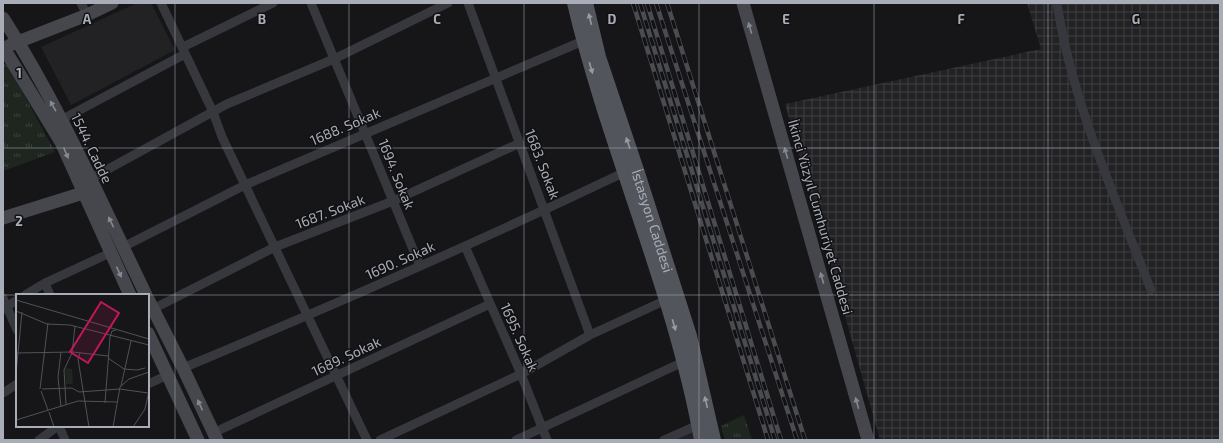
<svg xmlns="http://www.w3.org/2000/svg" width="1223" height="443" viewBox="0 0 1223 443" font-family="'Exo 2',sans-serif">
  <style>
    .built { fill: #222225 }
    .industrial { fill: url(#industrial-grid) }
    .park { fill: url(#park-tufts) }
    .lines { fill: none; stroke-linecap: round; stroke-linejoin: round }
    .street { stroke: #37383d; stroke-width: 9 }
    .secondary { stroke: #45474d; stroke-width: 13 }
    .primary { stroke: #53555c; stroke-width: 14 }
    .rail-casing { stroke: #4a4c52; stroke-width: 4.5 }
    .rail { stroke: #111113; stroke-width: 3; stroke-dasharray: 9; stroke-linecap: butt }
    .oneway { fill: #979ba6 }
    .oneway2 { fill: #858993 }
    .grid { fill: none; stroke: #a8adb8; stroke-width: 1; stroke-opacity: 0.55 }
    .labels { text-anchor: middle; dominant-baseline: central; stroke-width: 3; stroke-linejoin: round; paint-order: stroke }
    .street-label { font-size: 14px; fill: #a8adb8; stroke: #111113 }
    .inset-road { fill: none; stroke: #505258; stroke-width: 1 }
    .view { fill: #c2185b; fill-opacity: 0.15; stroke: #c2185b; stroke-width: 2 }
    .inset-edge { fill: none; stroke: #a8adb8; stroke-width: 2 }
    .grid-label { font-size: 13px; text-anchor: middle; font-weight: bold; fill: #a8adb8; stroke: #111113; stroke-width: 3; stroke-linejoin: round; paint-order: stroke }
  </style>
  <defs>
    <pattern id="industrial-grid" width="8" height="8" patternUnits="userSpaceOnUse"><rect width="8" height="8" fill="#222225"/><path d="M0 4h8M4 0v8" fill="none" stroke="#3f3f43"/></pattern>
    <pattern id="park-tufts" width="24" height="20" patternUnits="userSpaceOnUse"><rect width="24" height="20" fill="#1e261f"/><path d="M3 7l-1-3M5 7V3M7 7l1-3M15 17l-1-3M17 17v-4M19 17l1-3" fill="none" stroke="#3c433d"/></pattern>
  </defs>
  <rect width="100%" height="100%" fill="#161618"/>
  <path class="built" d="M 137,3 L 151,3 L 175,50 L 71,105 L 41,47 Z
    M 692,431 L 694,440 L 674,440 Z"/>
  <path class="industrial" d="M 1027,3 L 1220,3 L 1220,440 L 880,440 L 785,104 L 1041,49 Z"/>
  <path class="park" d="M 3,64 L 8,65 L 55,152 L 3,171 Z
    M 744,415 L 752,440 L 725,440 L 721,426 Z"/>
  <g class="lines">
    <path class="street" d="M 81,3 L 87,15
      M 161,3 L 213,112 L 222,137 L 367,440
      M 311,3 L 420,266
      M 468,3 L 590,335
      M 1057,3 C 1072,102 1115,197 1151,290
      M 183,47 L 273,3
      M 61,120 L 185,54
      M 90,179 L 227,104 L 334,59 L 448,3
      M 465,246 L 521,374 L 547,440
      M 123,247 L 245,185 L 583,41
      M 45,283 L 50,295
      M 25,295 L 45,283 L 110,253
      M 3,298 L 17,330
      M 3,309 L 17,300
      M 153,309 L 275,247 L 393,201 L 520,143
      M 183,368 C 332,306 480,241 625,172
      M 148,384 L 168,375
      M 3,393 L 17,384
      M 59,426 L 65,440
      M 213,433 L 490,304
      M 39,440 L 58,426
      M 380,440 L 521,374 L 590,335 L 666,300
      M 516,440 L 683,362
      M 664,440 L 698,425"/>
    <path class="secondary" d="M 743,3 L 868,440
      M 3,18 C 59,105 101,202 146,295
      M 10,45 L 87,15 L 112,3
      M 3,47 L 61,142 L 130,295
      M 3,218 L 83,193
      M 148,299 L 183,368 L 217,440
      M 148,333 L 198,440"/>
    <g class="primary">
      <path d="M 574,3 C 609,151 674,290 701,440"/>
      <path id="s1" d="M 586,3 L 599,57 L 638,173 L 690,336 L 714,440"/>
    </g>
    <g class="rail-casing">
      <path id="rail" d="M 633,3 L 768,440
        M 640,3 L 775,440
        M 647,3 L 781,440
        M 656,3 L 797,440
        M 667,3 L 805,440"/>
    </g>
    <use href="#rail" class="rail"/>
  </g>
  <defs><path id="oneway-solid" d="M-6-.8H1V-3.2L6.5 0L1 3.2V.8H-6Z"/></defs>
  <g class="oneway">
    <use href="#oneway-solid" transform="translate(590 19) rotate(-104)"/>
    <use href="#oneway-solid" transform="translate(591 68) rotate(74)"/>
    <use href="#oneway-solid" transform="translate(628 143) rotate(-109)"/>
    <use href="#oneway-solid" transform="translate(674 325) rotate(74)"/>
    <use href="#oneway-solid" transform="translate(706 402) rotate(-103)"/>
  </g>
  <g class="oneway2">
    <use href="#oneway-solid" transform="translate(750 28) rotate(-106)"/>
    <use href="#oneway-solid" transform="translate(53 106) rotate(-119)"/>
    <use href="#oneway-solid" transform="translate(66 153) rotate(67)"/>
    <use href="#oneway-solid" transform="translate(786 153) rotate(-106)"/>
    <use href="#oneway-solid" transform="translate(111 222) rotate(-116)"/>
    <use href="#oneway-solid" transform="translate(119 272) rotate(65)"/>
    <use href="#oneway-solid" transform="translate(822 278) rotate(-106)"/>
    <use href="#oneway-solid" transform="translate(857 403) rotate(-106)"/>
    <use href="#oneway-solid" transform="translate(200 405) rotate(-115)"/>
  </g>
  <path class="grid" d="M 175,3 L 175,440M 349,3 L 349,440M 524,3 L 524,440M 699,3 L 699,440M 874,3 L 874,440M 1048,3 L 1048,440M 3,148 L 1220,148M 3,295 L 17,295M 148,295 L 1220,295"/>
  <g class="labels">
    <g class="street-label">
      <text transform="translate(345 126) rotate(-23)">1688. Sokak</text>
      <text transform="translate(92 148) rotate(64)">1544. Cadde</text>
      <text transform="translate(543 164) rotate(69)">1683. Sokak</text>
      <text transform="translate(397 174) rotate(68)">1694. Sokak</text>
      <text transform="translate(330 211) rotate(-21)">1687. Sokak</text>
      <text transform="translate(821 217) rotate(74)">İkinci Yüzyıl Cumhuriyet Caddesi</text>
      <text stroke="none"><textPath href="#s1" startOffset="228">İstasyon Caddesi</textPath></text>
      <text transform="translate(400 260) rotate(-24)">1690. Sokak</text>
      <text transform="translate(520 337) rotate(66)">1695. Sokak</text>
      <text transform="translate(346 356) rotate(-25)">1689. Sokak</text>
    </g>
  </g>
  <g transform="translate(16 294)">
    <rect width="133" height="133" fill="#161618"/>
    <path d="M 49,74 L 56,75 L 57,90 L 50,90 Z" fill="#1e261f"/>
    <path class="inset-road" d="M 0,6 L 133,45M 0,17 L 31,30 L 54,31 L 133,51M 0,59 L 57,58 L 92,62M 64,59 L 62,65 L 73,133M 92,64 L 108,75 L 121,76 L 129,74M 0,79 L 6,18M 105,92 L 115,47M 24,95 L 32,29M 26,95 L 56,94 L 63,98 L 104,95 L 132,99M 25,97 L 32,116M 89,109 L 94,43 L 96,37 L 100,36M 50,110 L 48,76 L 56,59 L 59,32M 45,113 L 42,83 L 45,58M 33,118 L 38,133M 0,126 L 62,107 L 101,108M 97,133 L 104,93 L 113,85 L 133,78M 117,133 L 129,115 L 133,97"/>
    <path class="view" d="M 85,8 L 103,19 L 72,69 L 54,58 Z"/>
    <rect width="133" height="133" class="inset-edge"/>
  </g>
  <g class="grid-label">
    <text x="87" y="24">A</text>
    <text x="262" y="24">B</text>
    <text x="437" y="24">C</text>
    <text x="612" y="24">D</text>
    <text x="786" y="24">E</text>
    <text x="961" y="24">F</text>
    <text x="1136" y="24">G</text>
    <text x="19" y="78">1</text>
    <text x="19" y="226">2</text>
  </g>
  <rect width="1223" height="443" fill="none" stroke="#a8adb8" stroke-width="8"/>
</svg>
